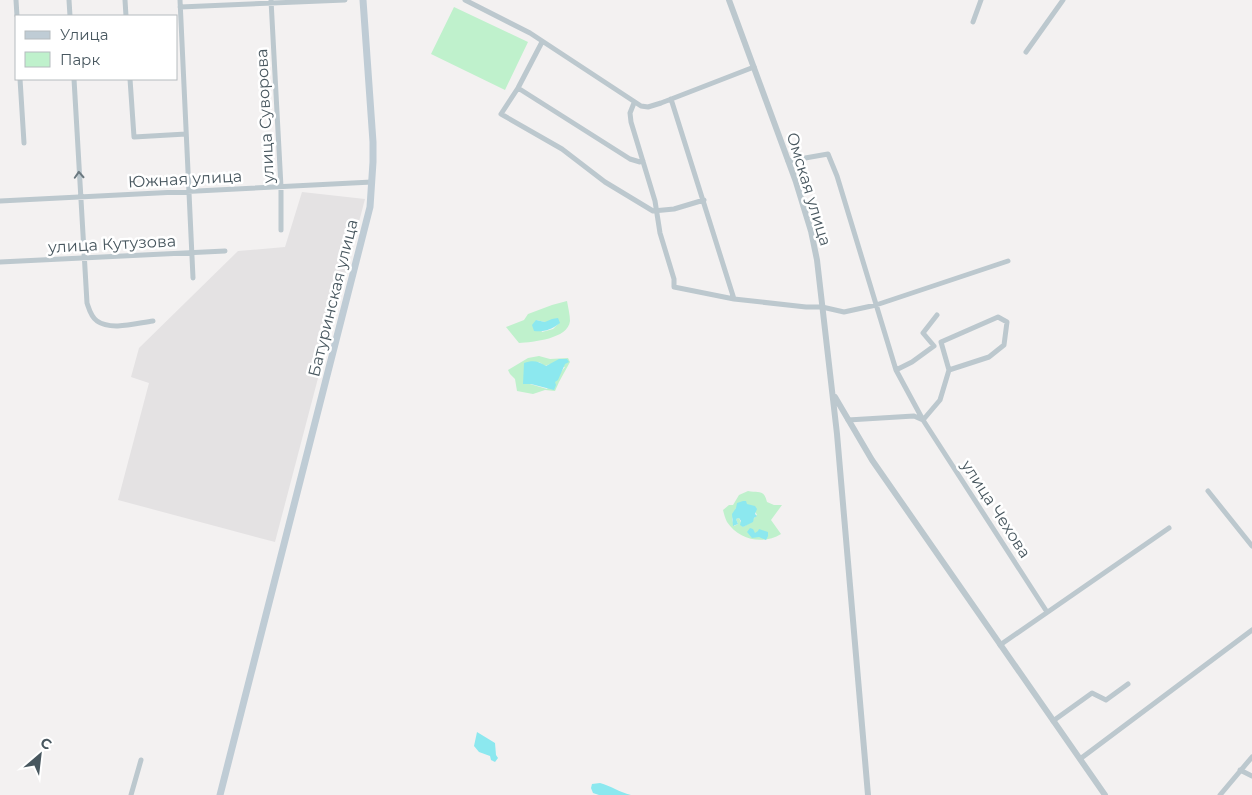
<svg xmlns="http://www.w3.org/2000/svg" width="1252" height="795" viewBox="0 0 1252 795" font-family="Montserrat,sans-serif">
  <style>
    .education { fill: #e4e2e3 }
    .green { fill: #bff1cc; fill-rule: evenodd }
    .water { fill: #8ce8ef }
    .lines { fill: none; stroke-linecap: round; stroke-linejoin: round }
    .minor { stroke: #bcc8ce; stroke-width: 5 }
    .tertiary { stroke: #bcc8ce; stroke-width: 6 }
    .secondary { stroke: #bfccd5; stroke-width: 7 }
    .oneway { stroke: #6b7980 }
    .labels { text-anchor: middle; dominant-baseline: central; stroke-width: 5; stroke-linejoin: round; paint-order: stroke }
    .street-label { font-size: 16px; fill: #48575f; stroke: #fff }
  </style>
  <rect width="100%" height="100%" fill="#f3f1f1"/>
  <path class="education" d="M 302,192 L 365,199 L 275,542 L 118,500 L 149,383 L 131,377 L 139,348 L 238,251 L 285,247 Z"/>
  <path class="green" d="M 454,7 L 528,42 L 505,90 L 431,54 Z
    M 567,301 C 568,307 570,315 570,321 C 568,339 533,342 519,343 L 506,327 L 524,320 L 528,314 L 552,305 ZM 536,320 L 545,322 L 559,323 L 553,329 L 542,332 Z
    M 539,356 L 550,359 L 568,358 L 570,362 L 559,382 L 555,391 L 545,390 L 533,394 L 517,391 L 515,379 L 510,374 L 508,370 L 528,358 ZM 539,362 L 545,366 L 550,364 L 565,367 L 547,389 L 530,384 L 524,377 L 524,371 Z
    M 748,491 C 759,493 764,489 767,502 L 774,505 L 782,505 L 771,520 L 781,534 C 763,545 739,540 727,522 C 725,518 724,514 723,510 L 729,505 L 733,505 L 739,495 ZM 753,507 L 757,515 L 751,522 L 743,527 L 739,518 L 736,519 L 738,524 L 734,526 L 732,519 L 736,508 Z"/>
  <path class="water" d="M 558,318 L 560,323 C 551,330 544,332 534,331 L 532,325 L 536,320 L 545,322 L 552,319 Z
    M 559,359 L 567,359 L 569,362 L 565,364 L 558,380 L 555,382 L 556,385 L 554,390 L 531,384 L 523,384 L 524,363 C 533,360 538,361 546,366 Z
    M 743,501 L 746,501 L 747,504 L 755,506 L 757,509 L 755,514 L 757,516 L 754,518 L 753,522 L 743,527 L 740,525 L 741,521 L 739,518 L 736,519 L 738,524 L 733,526 L 732,514 L 736,508 L 737,503 Z
    M 750,528 L 753,529 L 755,533 L 758,531 L 759,529 L 768,532 L 768,536 L 766,540 L 759,537 L 752,538 L 747,532 Z
    M 477,732 L 495,743 L 496,755 L 498,758 L 495,762 L 491,760 L 490,756 L 479,752 L 474,746 Z
    M 600,783 C 611,786 619,792 631,795 L 599,795 L 593,793 L 591,788 L 592,784 Z"/>
  <g class="lines">
    <path class="minor" d="M 16,0 L 17,16
      M 69,0 L 70,16
      M 125,0 L 126,16
      M 180,0 L 193,278
      M 271,0 L 281,187 L 281,230
      M 465,0 L 530,33 L 641,106 L 648,107 L 661,103 L 754,67
      M 180,7 L 345,0
      M 973,22 L 981,0
      M 542,42 L 518,88 L 501,114 L 562,149 L 605,182 L 653,211 L 674,209 L 704,200
      M 1026,52 L 1063,0
      M 20,79 L 24,143
      M 74,79 L 87,303 C 89,309 91,317 97,321 C 111,331 137,323 153,321
      M 130,79 L 134,137 L 186,134
      M 518,88 L 630,159 L 640,162 L 643,161
      M 671,99 L 734,299
      M 634,103 L 630,113 L 631,122 L 655,201 L 660,233 L 674,279 L 674,287 L 734,299 L 806,307 L 822,307 L 844,312 L 876,305 L 1008,261
      M 788,161 L 828,154 L 837,176 L 896,370 L 923,420 L 940,400 L 949,370 L 941,342 L 998,317 L 1007,322 L 1004,345 L 989,357 L 949,370
      M 0,201 L 372,182
      M 0,262 L 225,251
      M 896,370 L 912,362 L 934,346 L 923,333 L 937,315
      M 848,420 L 914,416 L 923,420 L 1047,612
      M 1208,491 L 1252,546
      M 1000,645 L 1169,528
      M 1053,721 L 1092,693 L 1106,700 L 1128,684
      M 1080,759 L 1252,630
      M 1240,770 L 1252,776
      M 131,795 L 141,760
      M 1220,795 L 1252,757"/>
    <path class="tertiary" d="M 729,0 L 796,182 L 811,231 L 817,260 L 837,434 L 868,795
      M 835,397 L 872,460 L 1105,795"/>
    <path class="secondary" d="M 220,795 L 370,207 L 373,162 L 373,142 L 363,0"/>
  </g>
  <defs><path id="oneway-chevron" d="M-2-3.5L2.5 0L-2 3.5" fill="none" stroke-width="1.6" stroke-linecap="round" stroke-linejoin="round" transform="scale(1.25)"/></defs>
  <use class="oneway" href="#oneway-chevron" transform="translate(79 175) rotate(-93)"/>
  <g class="labels">
    <g class="street-label">
      <text transform="translate(265 116) rotate(-93)">улица Суворова</text>
      <text transform="translate(185 179) rotate(-3)">Южная улица</text>
      <text transform="translate(809 189) rotate(73)">Омская улица</text>
      <text transform="translate(112 244) rotate(-3)">улица Кутузова</text>
      <text transform="translate(333 298) rotate(-76)">Батуринская улица</text>
      <text transform="translate(996 509) rotate(57)">улица Чехова</text>
    </g>
  </g>
  <rect x="15" y="15" width="162" height="65" fill="#ffffff" stroke="#b6bcbf"/>
  <rect x="25" y="31" width="25" height="8" fill="#bfccd5" stroke="#b6bcbf"/>
  <text x="60" y="40" font-size="15" fill="#48575f">Улица</text>
  <rect x="25" y="52" width="25" height="15" fill="#bff1cc" stroke="#b6bcbf"/>
  <text x="60" y="65" font-size="15" fill="#48575f">Парк</text>
  <g transform="translate(40 755) rotate(28)" stroke="#ffffff" stroke-width="4" paint-order="stroke">
  <path d="M0-4L9 19L0 12L-9 19Z" fill="#48575f"/>
  <text y="-8" font-size="14" font-weight="bold" text-anchor="middle" fill="#48575f">С</text>
  </g>
</svg>
